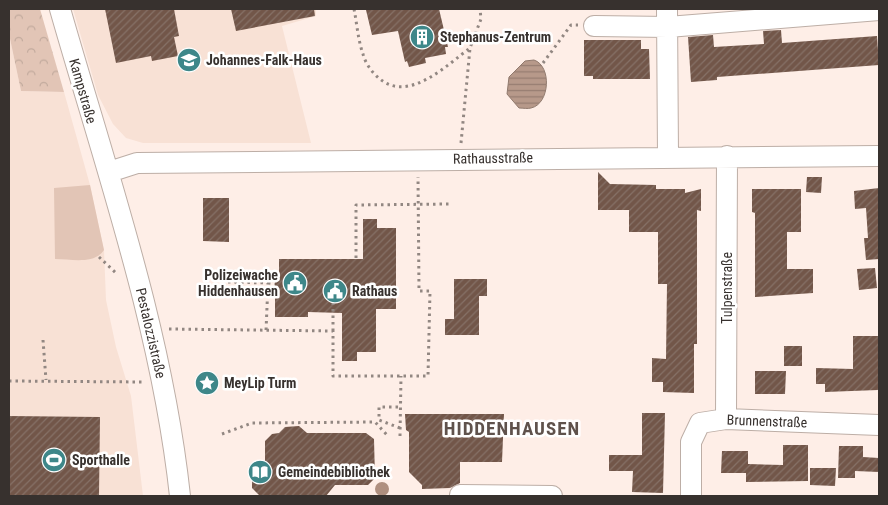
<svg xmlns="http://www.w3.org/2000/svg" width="888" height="505" viewBox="0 0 888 505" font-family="'Roboto Condensed',sans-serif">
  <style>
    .built { fill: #f8e1d5 }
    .forest { fill: url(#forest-crowns) }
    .pitch { fill: #e2c5b6 }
    .water { fill: url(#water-rules); stroke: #917a6e }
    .building { fill: url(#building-hatch) }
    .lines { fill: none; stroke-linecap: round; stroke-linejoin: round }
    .minor-casing { stroke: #bdaea6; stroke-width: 22 }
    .path { stroke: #928782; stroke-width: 3; stroke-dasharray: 2.5 4; stroke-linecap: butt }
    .minor { stroke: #fff; stroke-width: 20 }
    .tree { fill: #af8f7f }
    .labels { text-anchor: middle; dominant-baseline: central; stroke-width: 5; stroke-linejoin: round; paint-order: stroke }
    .poi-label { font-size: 14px; font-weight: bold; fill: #37312e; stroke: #fff; text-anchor: start }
    .street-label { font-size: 14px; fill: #37312e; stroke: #fff }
    .district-label { font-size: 19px; font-weight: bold; letter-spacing: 1px; fill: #5f524c; stroke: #fff }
  </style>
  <defs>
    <pattern id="forest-crowns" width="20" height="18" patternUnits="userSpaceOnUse" patternTransform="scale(1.25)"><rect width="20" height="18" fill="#e2c5b6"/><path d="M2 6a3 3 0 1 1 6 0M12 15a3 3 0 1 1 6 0" fill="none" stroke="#c2aa9d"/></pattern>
    <pattern id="water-rules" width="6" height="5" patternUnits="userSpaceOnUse" patternTransform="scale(1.25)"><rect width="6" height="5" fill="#b7998a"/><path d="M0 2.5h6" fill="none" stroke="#967d71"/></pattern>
    <pattern id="building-hatch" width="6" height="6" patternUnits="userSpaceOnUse" patternTransform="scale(1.25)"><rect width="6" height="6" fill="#725649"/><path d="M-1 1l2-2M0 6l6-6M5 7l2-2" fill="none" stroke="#867167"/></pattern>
  </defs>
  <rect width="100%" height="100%" fill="#feeee7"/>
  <path class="built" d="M 73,9 L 316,9 L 316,16 L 282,26 L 311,143 L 143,143 L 126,138 L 113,124 L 98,95 Z
    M 9,34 L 21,91 L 64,92 L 90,185 L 104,250 L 106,300 L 116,347 L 131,396 L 143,496 L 9,496 Z"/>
  <path class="forest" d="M 9,9 L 40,9 L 64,92 L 21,91 L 9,34 Z"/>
  <path class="pitch" d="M 90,185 L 104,250 C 94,265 71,259 55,259 L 54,188 Z"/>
  <path class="water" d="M 534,60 C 552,66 550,104 531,108 C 528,109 523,108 519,108 L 507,94 L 509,77 L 525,61 Z"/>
  <path class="building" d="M 105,9 L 174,9 L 179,36 L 174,37 L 178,56 L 152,61 L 151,56 L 116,63 Z
    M 231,9 L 314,9 L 315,16 L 236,31 Z
    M 375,9 L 439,9 L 448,47 L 445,47 L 446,54 L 425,58 L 426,63 L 409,67 L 407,61 L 405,62 L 398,31 L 372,35 L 366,10 Z
    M 781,30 L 782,43 L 877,36 L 879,65 L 717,77 L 717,80 L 691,82 L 688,37 L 713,35 L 714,47 L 764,44 L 763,31 Z
    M 584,40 L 641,40 L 641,49 L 649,49 L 650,79 L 593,79 L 593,76 L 584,76 Z
    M 598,172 L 610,184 L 656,185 L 656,189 L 685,189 L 685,193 L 701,189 L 701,211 L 697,210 L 697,344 L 694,344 L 694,393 L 663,392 L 663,382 L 652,382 L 652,358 L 666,359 L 667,284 L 658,284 L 658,232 L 629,232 L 629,210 L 598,210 Z
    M 807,177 L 822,177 L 821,193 L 806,192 Z
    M 879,188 L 879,259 L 866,260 L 864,238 L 868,238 L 866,208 L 855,209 L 854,191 Z
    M 752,189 L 801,189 L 801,232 L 787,232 L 787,269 L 813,269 L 813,293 L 755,297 L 755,213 L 752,212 Z
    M 203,198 L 229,198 L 229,242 L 203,241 Z
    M 363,219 L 377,219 L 377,228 L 396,228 L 396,309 L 376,309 L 376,352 L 357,352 L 357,361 L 342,361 L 342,313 L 308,312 L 308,317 L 275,317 L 275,275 L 279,275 L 279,259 L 363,259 Z
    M 875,268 L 877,288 L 859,290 L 857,269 Z
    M 454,279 L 487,279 L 487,296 L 479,296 L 479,335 L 445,335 L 445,319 L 454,319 Z
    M 853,336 L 879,336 L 878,390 L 825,392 L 825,384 L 816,384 L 816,368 L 853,369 Z
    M 784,346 L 802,346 L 802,366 L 784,366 Z
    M 755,371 L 786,371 L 785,394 L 755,394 Z
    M 642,413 L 665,413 L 663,493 L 632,492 L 633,471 L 609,471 L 609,455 L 642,455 Z
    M 405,414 L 504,414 L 502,462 L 460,462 L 460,483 L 450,488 L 422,489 L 422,485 L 409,472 L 409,432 L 406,430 Z
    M 9,416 L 100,417 L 99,496 L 9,496 Z
    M 299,426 L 307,433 L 366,433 L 374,439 L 375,478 L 368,485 L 335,485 L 326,496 L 260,496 L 252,488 L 252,474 L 265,461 L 265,441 L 272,434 L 279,433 L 285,427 Z
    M 783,445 L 808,445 L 808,481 L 746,482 L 746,473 L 721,473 L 722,451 L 748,451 L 748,464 L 783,465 Z
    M 839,446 L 863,446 L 863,457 L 879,458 L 879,472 L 855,471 L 855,478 L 838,478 Z
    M 810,468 L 836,468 L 835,486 L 810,485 Z"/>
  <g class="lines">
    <g class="minor-casing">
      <path id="minor" d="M 60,9 C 106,170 162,329 180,496
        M 667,9 L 668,157
        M 594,26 L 668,27 L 879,10
        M 109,172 L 137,163 L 879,156
        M 726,419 L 727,156
        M 460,495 L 552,496
        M 691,496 L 691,442 L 700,423 L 726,419 L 879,425"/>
    </g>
    <path class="path" d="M 354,9 C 357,24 358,40 363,54 C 365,63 373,74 380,79 C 409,103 447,65 470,48
      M 543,63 L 571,25 L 578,25
      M 461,143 L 470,48 L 481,19 L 480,9
      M 99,257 L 117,274
      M 356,258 L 356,205 L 449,204
      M 228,282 L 268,283 L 266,331
      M 268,283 L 275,284
      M 169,329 L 333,331 L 333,376 L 428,376 L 430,291 L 419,291 L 418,177
      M 333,331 L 333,298
      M 43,340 L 46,380
      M 9,381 L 143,382
      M 400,428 L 379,420 L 379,407 L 400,407
      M 222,434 L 252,423 L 375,422 L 387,435
      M 400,436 L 401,376"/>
    <use href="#minor" class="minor"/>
  </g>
  <circle class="tree" cx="382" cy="489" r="7"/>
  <defs>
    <g id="building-disc" transform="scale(1.25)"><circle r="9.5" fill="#3e8789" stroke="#fff"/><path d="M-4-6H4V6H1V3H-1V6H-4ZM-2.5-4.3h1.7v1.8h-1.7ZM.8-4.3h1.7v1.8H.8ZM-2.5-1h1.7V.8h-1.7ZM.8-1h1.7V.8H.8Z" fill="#fff"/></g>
    <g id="school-disc" transform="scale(1.25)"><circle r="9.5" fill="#3e8789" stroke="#fff"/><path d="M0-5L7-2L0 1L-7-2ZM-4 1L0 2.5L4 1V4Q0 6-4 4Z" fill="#fff"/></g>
    <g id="civic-disc" transform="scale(1.25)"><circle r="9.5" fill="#3e8789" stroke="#fff"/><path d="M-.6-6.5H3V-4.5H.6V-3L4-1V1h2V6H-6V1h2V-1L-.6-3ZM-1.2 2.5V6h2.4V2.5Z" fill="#fff"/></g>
    <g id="sight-disc" transform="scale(1.25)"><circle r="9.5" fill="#3e8789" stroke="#fff"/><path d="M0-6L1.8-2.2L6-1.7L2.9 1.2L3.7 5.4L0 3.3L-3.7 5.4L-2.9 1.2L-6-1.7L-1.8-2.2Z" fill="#fff"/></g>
    <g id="stadium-disc" transform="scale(1.25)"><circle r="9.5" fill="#3e8789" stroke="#fff"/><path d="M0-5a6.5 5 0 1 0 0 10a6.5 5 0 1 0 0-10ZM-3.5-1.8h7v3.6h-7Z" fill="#fff"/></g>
    <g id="library-disc" transform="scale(1.25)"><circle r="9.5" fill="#3e8789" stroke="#fff"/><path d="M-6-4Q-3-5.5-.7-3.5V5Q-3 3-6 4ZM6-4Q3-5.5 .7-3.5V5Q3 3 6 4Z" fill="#fff"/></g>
  </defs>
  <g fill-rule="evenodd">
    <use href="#building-disc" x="422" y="37"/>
    <use href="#school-disc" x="189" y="60"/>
    <use href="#civic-disc" x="295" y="283"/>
    <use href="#civic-disc" x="335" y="291"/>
    <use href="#sight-disc" x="207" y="383"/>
    <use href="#stadium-disc" x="54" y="460"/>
    <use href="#library-disc" x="260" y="472"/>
  </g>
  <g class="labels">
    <g class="poi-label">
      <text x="440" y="37">Stephanus-Zentrum</text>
      <text x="206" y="60">Johannes-Falk-Haus</text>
      <text x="278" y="275" text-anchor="end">Polizeiwache<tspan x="278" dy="16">Hiddenhausen</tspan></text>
      <text x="352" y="291">Rathaus</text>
      <text x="224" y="383">MeyLip Turm</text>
      <text x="72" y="460">Sporthalle</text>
      <text x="278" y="472">Gemeindebibliothek</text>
    </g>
    <g class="street-label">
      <text transform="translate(83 91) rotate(74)">Kampstraße</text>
      <text transform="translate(493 158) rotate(-1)">Rathausstraße</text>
      <text transform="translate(727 288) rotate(-90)">Tulpenstraße</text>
      <text transform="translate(151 333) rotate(77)">Pestalozzistraße</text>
      <text transform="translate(767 421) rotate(2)">Brunnenstraße</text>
    </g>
    <g class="district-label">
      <text x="512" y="428">HIDDENHAUSEN</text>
    </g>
  </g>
  <rect width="888" height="505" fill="none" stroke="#37312e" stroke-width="20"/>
</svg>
